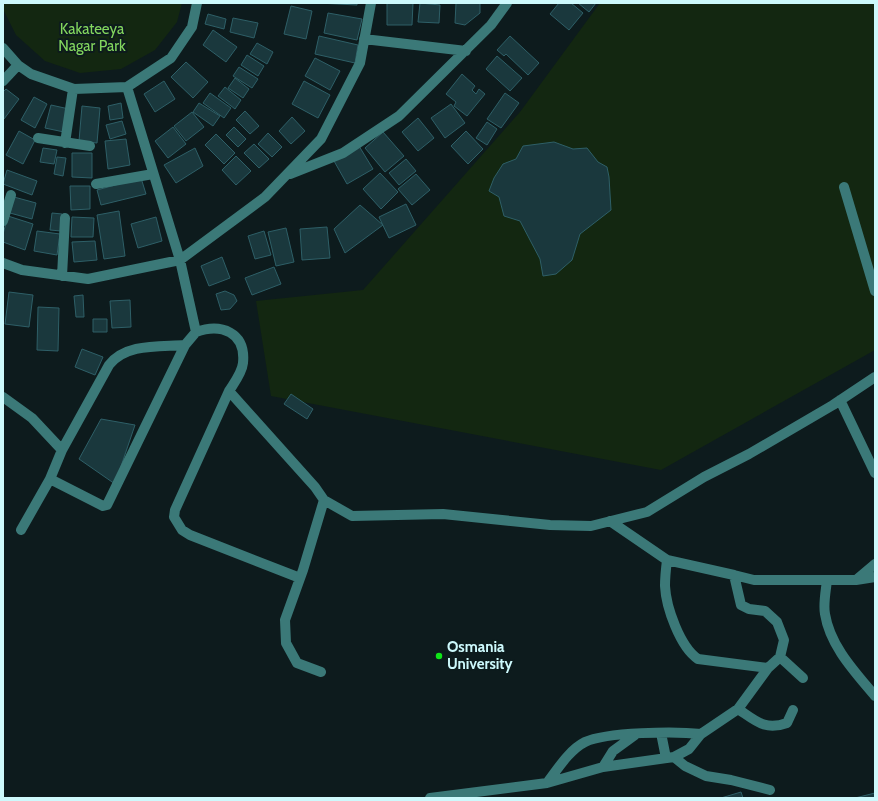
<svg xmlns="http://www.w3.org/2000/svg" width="878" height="801" viewBox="0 0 878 801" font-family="Cabin,sans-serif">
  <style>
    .green { fill: #132711 }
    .building { fill: #1a383d; stroke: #2e5f67 }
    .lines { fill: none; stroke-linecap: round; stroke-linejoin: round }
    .minor { stroke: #3b7978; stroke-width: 10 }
    .poi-dot { fill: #0fe518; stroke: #0d1b1d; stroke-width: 1.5 }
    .labels { text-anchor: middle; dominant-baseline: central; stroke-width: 4; stroke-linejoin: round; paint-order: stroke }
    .park-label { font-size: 15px; fill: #83d65e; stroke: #0d1b1d }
    .poi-label { font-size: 15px; font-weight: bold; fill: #cdf9fc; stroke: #0d1b1d; text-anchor: start }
  </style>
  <rect width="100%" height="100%" fill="#0d1b1d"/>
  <path class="green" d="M 3,3 L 182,3 L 177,22 L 155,50 L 121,69 L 80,73 L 45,61 L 16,35 L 3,9 Z
    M 600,3 L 875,3 L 875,350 L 661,470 L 271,396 L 256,301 L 363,290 L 520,112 Z"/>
  <path class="building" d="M 318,3 L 357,3 L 357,5 Z
    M 387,3 L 413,3 L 412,25 L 387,25 Z
    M 420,3 L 440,5 L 439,23 L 418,22 Z
    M 456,3 L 480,3 L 480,13 L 465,25 L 455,23 Z
    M 559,3 L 571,3 L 583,13 L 569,30 L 550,14 Z
    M 578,3 L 596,3 L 589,12 Z
    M 291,6 L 312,11 L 306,39 L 284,34 Z
    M 328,13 L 362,19 L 357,40 L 324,33 Z
    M 208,14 L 226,19 L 224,29 L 205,24 Z
    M 233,18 L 258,23 L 254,38 L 230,32 Z
    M 213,30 L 237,47 L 226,62 L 203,45 Z
    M 319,36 L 358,45 L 355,63 L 315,54 Z
    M 510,36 L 539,63 L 528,75 L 506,54 L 504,56 L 497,50 Z
    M 257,43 L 273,52 L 267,64 L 250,54 Z
    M 247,55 L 264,66 L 258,76 L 241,65 Z
    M 497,56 L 522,78 L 510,91 L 486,69 Z
    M 315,58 L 340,71 L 330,90 L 305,76 Z
    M 186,62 L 208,82 L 193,98 L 171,77 Z
    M 239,67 L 258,79 L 252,88 L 233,76 Z
    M 462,74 L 475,86 L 472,90 L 476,94 L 479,89 L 485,94 L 467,116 L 454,106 L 456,102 L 446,94 Z
    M 235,78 L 249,89 L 243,98 L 228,88 Z
    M 164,81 L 175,99 L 155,112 L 144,94 Z
    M 304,81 L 330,95 L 318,118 L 292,104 Z
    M 225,87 L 241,100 L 235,109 L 218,96 Z
    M 6,89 L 19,99 L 4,119 L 3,92 Z
    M 210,93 L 231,108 L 224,118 L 203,103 Z
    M 505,93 L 519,103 L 501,128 L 487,119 Z
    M 34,97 L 47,104 L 35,128 L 21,120 Z
    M 121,103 L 123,118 L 110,120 L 108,106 Z
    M 199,103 L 220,116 L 213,126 L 193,112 Z
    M 451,104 L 465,123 L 445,138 L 431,118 Z
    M 51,105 L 69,109 L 64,132 L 45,128 Z
    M 82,106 L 100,108 L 97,143 L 79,141 Z
    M 245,111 L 259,126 L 250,134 L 236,120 Z
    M 192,112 L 204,127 L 186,141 L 174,126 Z
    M 292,117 L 305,131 L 291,144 L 279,131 Z
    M 418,118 L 434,138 L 418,151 L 402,132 Z
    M 122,121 L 126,134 L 110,139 L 106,125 Z
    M 487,122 L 497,129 L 487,145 L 476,138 Z
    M 173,127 L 186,144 L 168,158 L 155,141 Z
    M 234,127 L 246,139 L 238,147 L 226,135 Z
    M 19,131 L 35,140 L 23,164 L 6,155 Z
    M 466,131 L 483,149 L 468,164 L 451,146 Z
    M 383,132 L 404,156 L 385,172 L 365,148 Z
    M 268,133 L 282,147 L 272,157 L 258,144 Z
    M 216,134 L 235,153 L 224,164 L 205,145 Z
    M 126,139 L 130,165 L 108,169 L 105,141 Z
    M 554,142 L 573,149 L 587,148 L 598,162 L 607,167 L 609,177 L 611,210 L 580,234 L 572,260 L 556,274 L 543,276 L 540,259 L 520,221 L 504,216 L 499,197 L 489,191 L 494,178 L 503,164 L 516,159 L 523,146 Z
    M 254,144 L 269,159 L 259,168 L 244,153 Z
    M 359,146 L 373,169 L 347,184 L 334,161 Z
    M 43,148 L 57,150 L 54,164 L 40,162 Z
    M 195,148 L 203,166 L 176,183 L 164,165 Z
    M 72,153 L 92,153 L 92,178 L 72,177 Z
    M 236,156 L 251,171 L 236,185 L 222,170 Z
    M 57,157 L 66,158 L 63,176 L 54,174 Z
    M 406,159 L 416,171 L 399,185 L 389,173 Z
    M 7,170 L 37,181 L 32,195 L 3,184 Z
    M 380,173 L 398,192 L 381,209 L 363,189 Z
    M 416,174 L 430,190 L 412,205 L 398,189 Z
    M 141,178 L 146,194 L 101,205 L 97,190 Z
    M 70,186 L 90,186 L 90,209 L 71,210 Z
    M 14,197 L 36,203 L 32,219 L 10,213 Z
    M 406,204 L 416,225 L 389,238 L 379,217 Z
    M 360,205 L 383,225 L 345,253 L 334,229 Z
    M 119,211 L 125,256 L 104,259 L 97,215 Z
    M 52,213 L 62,214 L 61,231 L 50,230 Z
    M 8,216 L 33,224 L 25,250 L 3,242 L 3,234 Z
    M 72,217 L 94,218 L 93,237 L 71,237 Z
    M 156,217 L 162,241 L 138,248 L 131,224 Z
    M 327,227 L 330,258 L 302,260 L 300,229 Z
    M 286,228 L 294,262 L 276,266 L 268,232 Z
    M 37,231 L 60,234 L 57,255 L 34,251 Z
    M 264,231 L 271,255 L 255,259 L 248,236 Z
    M 95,241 L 97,260 L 74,262 L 72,242 Z
    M 222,257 L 230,278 L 209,286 L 201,266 Z
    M 274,267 L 281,284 L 252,295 L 245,278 Z
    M 225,291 L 234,295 L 237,301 L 230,309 L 221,310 L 216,294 Z
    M 9,292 L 33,295 L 29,327 L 5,324 Z
    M 83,295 L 84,317 L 76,317 L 74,296 Z
    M 130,300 L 131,327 L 112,328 L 110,301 Z
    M 38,307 L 59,308 L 58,351 L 37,350 Z
    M 93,319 L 107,319 L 107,332 L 93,332 Z
    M 82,349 L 103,357 L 95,375 L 75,367 Z
    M 291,394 L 313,409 L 307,419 L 284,404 Z
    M 101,419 L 135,425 L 115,484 L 79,459 Z
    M 741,792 L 743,798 L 721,798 Z
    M 875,793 L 875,798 L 855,798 Z"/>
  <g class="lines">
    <path class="minor" d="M 364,39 L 466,51
      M 3,48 L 18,65 L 31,74 L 74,89 L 127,87 L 171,58 L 192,27 L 197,3
      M 3,81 L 18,65
      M 127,87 L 180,260 L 196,332 C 221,323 246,332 243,363 C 242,373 234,383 229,391 L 315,487 L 324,500 L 352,516 L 443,514 L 550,525 L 591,526 L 647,512 L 704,477 L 749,454 L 833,405 L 875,377
      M 38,138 L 90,146
      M 65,143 L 73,89
      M 290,174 L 343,153 L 399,116 L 491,25 L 507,3
      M 96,184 L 153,174
      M 844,187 L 875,291
      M 3,221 L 11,195
      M 3,263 L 22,270 L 88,279 L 180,260 L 265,197 L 321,139 L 360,63 L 371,3
      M 62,276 L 65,218
      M 229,391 L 175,510 L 174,517 L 182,530 L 190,535 L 300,578
      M 3,397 L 32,418 L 62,450 L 50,479 L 21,530
      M 840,400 L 875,473
      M 62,450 L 109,365 C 126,343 160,347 185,345
      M 50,479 L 103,506 L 107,505 L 185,345 L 196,332
      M 610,521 L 667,560 C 666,568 665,577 665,586 C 666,607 680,647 698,659 L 768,668
      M 667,560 L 734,575
      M 827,580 C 826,590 823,604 825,614 C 830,646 855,672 875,696
      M 856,580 L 875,564
      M 780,657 L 803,678
      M 321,672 L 297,663 L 286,643 L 285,620 L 303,570 L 324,500
      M 738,709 C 756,721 765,731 787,723 L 793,710
      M 661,733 L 666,758
      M 674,757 L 689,749 L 701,734
      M 603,767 L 613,751 L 635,735
      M 547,783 C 557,770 569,750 585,742 C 606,732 676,731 701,734 L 738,709 L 768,668 L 780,657 L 784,640 L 777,622 L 765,611 L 749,609 L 741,605 L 734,575 L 754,580 L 856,580 L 875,577
      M 430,798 L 547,783 L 603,767 L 674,757 L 685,766 L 706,776 L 731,780 L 770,790"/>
  </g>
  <circle class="poi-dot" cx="439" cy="656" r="4"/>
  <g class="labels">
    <g class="park-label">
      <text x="92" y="29">Kakateeya<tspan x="92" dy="17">Nagar Park</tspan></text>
    </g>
    <g class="poi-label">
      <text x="447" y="647">Osmania<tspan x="447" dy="17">University</tspan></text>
    </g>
  </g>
  <rect width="878" height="801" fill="none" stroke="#cdf9fc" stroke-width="8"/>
</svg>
